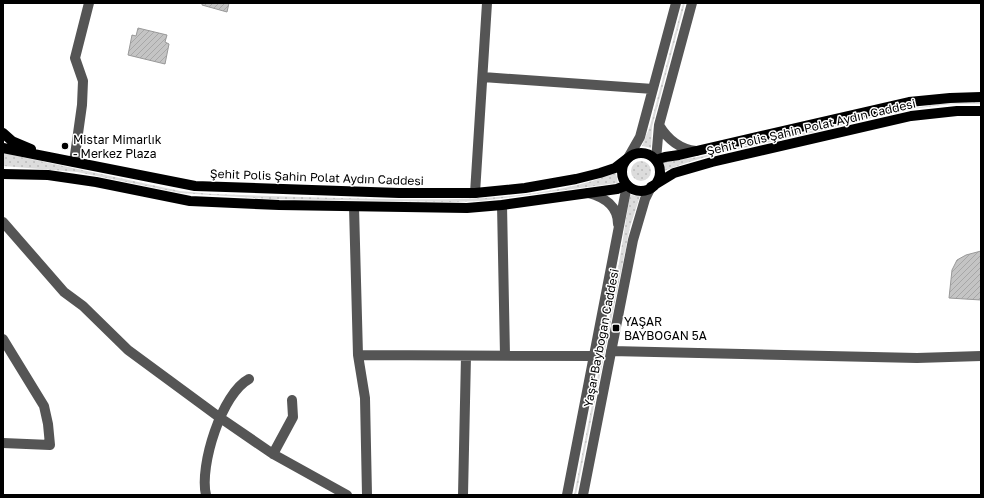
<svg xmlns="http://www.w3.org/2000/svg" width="984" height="498" viewBox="0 0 984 498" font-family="'Golos Text',sans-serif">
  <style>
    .green { fill: url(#green-dots) }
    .building { fill: url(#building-hatch); stroke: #999 }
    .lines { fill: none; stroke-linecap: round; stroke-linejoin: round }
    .minor { stroke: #555; stroke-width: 10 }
    .major { stroke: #000; stroke-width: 10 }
    .poi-dot { fill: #000; stroke: #fff; stroke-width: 1.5 }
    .labels { text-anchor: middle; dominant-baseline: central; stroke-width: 3; stroke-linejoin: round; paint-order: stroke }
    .street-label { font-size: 12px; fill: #000; stroke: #fff }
    .poi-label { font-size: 12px; fill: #000; stroke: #fff; text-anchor: start }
  </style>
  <defs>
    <pattern id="green-dots" width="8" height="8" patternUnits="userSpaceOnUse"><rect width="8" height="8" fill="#dcdcdc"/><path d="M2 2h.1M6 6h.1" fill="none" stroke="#bbb" stroke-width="1.8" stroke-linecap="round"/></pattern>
    <pattern id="building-hatch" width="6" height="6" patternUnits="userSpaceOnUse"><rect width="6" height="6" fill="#c4c4c4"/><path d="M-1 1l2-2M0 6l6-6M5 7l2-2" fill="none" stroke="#a7a7a7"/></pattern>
  </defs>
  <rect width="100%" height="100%" fill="#fff"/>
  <path class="green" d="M 683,3 L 685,3 L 652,127 L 651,148 L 642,146 L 650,126 Z
    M 981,102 L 981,104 C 921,101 860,122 802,135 C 756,146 708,153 664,171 L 664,162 L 698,157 L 903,110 L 939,104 Z
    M 3,153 L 180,191 L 212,194 C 269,196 325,198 382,199 C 460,200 542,201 616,173 L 618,183 L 481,201 L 452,202 L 270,199 L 180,193 L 77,172 L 3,166 Z
    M631 171a10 10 0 1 1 20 0a10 10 0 1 1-20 0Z
    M 630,195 L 640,196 L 630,227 L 576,495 L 574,495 L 614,294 Z"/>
  <path class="building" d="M 202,3 L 229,3 L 227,12 L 202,5 Z
    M 138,28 L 167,35 L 165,42 L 169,44 L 165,64 L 128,55 L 132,35 L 136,36 Z
    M 981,251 L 981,300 L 949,298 L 952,270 L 957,260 L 966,255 Z"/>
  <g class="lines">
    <path class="minor" d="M 483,77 L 653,89
      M 659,125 C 668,140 679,149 696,151
      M 628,158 L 640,137 L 676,3
      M 656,160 L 659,125 L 692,3
      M 74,162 L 82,105 L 83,81 L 75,58 L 89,3
      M 475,193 L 487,3
      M 588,193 C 604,197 618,206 618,224
      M 502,205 L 505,355
      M 354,207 L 358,355 L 365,398 L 367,495
      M 3,222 L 64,292 L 83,306 L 128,350 L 219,417 L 273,454 L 347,495
      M 3,339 L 44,406 L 48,424 L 50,445 L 3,443
      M 611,351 L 917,358 L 981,356
      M 358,355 L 595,356
      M 273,454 L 293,417 L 292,400
      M 206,495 C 199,466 222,393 249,379
      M 463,495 L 466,356
      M 567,495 L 627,185
      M 583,495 L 633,240 L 645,199 L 651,187"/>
    <path class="major" d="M 3,133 L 12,141 L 31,149
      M 3,148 L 195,186 L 399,193 L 475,193 L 525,188 L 576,179 L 600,173 L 615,168 L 628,158
      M622 172a19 19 0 1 1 38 0a19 19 0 1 1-38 0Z
      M 656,160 L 665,157 L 679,155 L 909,102 L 950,98 L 981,97
      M 3,174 L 48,175 L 96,182 L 190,201 L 279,205 L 467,208 L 502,205 L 617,189 L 627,185
      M 651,187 L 674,173 L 712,162 L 911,116 L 957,111 L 981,111"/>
  </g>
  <g class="poi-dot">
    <circle cx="65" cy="146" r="4"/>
    <rect x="612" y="324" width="8" height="8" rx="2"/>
  </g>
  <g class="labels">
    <g class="street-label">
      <text transform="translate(811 127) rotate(-13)">Şehit Polis Şahin Polat Aydın Caddesi</text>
      <text transform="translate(317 177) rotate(2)">Şehit Polis Şahin Polat Aydın Caddesi</text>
      <text transform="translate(601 338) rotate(-79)">Yaşar Bayboğan Caddesi</text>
    </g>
    <g class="poi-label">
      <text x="73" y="139">Mistar Mimarlık<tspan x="73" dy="14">- Merkez Plaza</tspan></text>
      <text x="624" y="321">YAŞAR<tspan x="624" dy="14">BAYBOĞAN 5A</tspan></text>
    </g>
  </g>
  <rect width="984" height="498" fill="none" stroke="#000000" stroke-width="8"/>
</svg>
